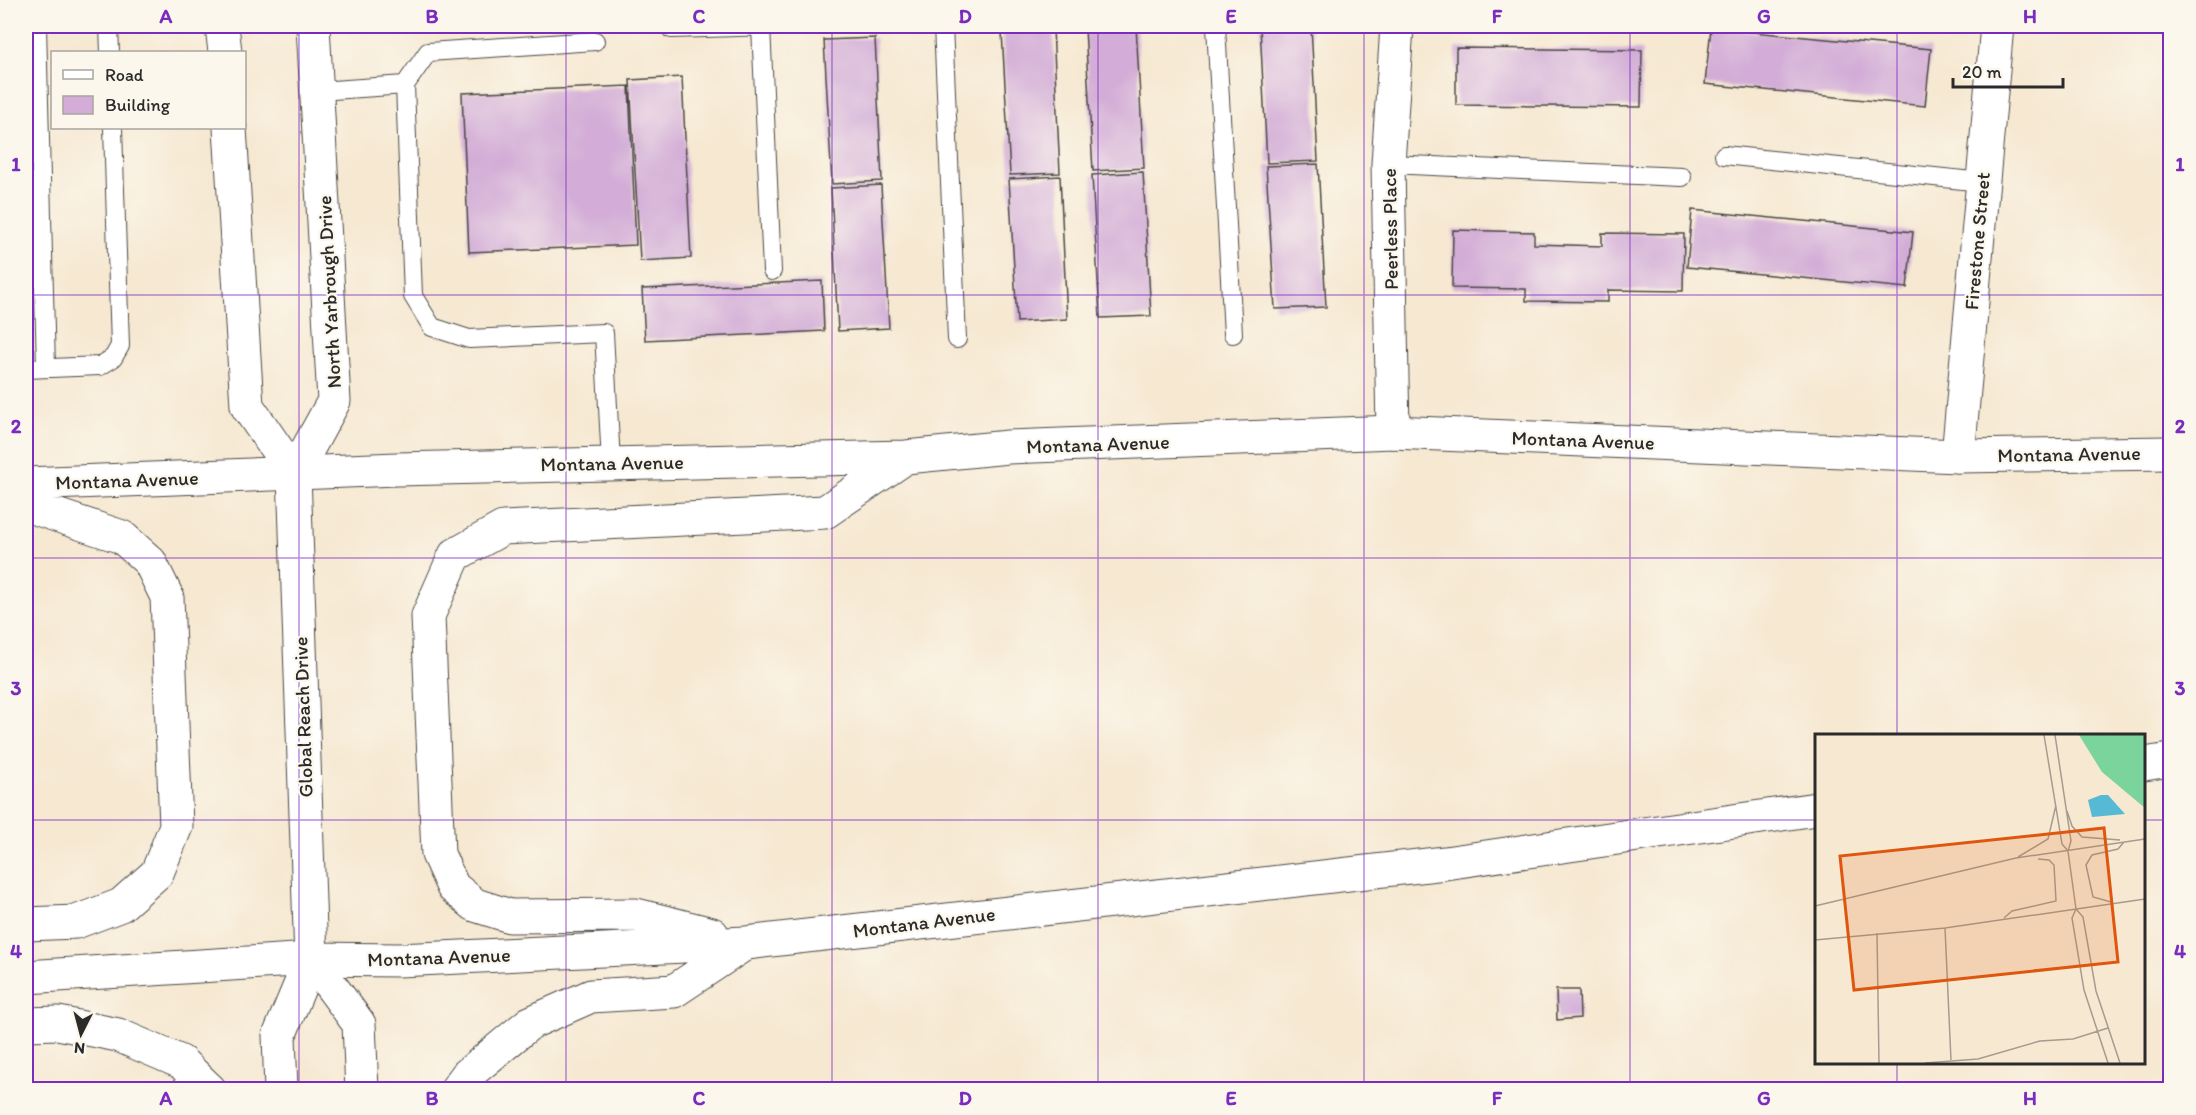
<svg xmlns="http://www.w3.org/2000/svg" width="2196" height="1115" viewBox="0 0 2196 1115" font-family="Itim,sans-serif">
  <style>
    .building { fill: #d3add7 }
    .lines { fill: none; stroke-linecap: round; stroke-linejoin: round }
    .lane-casing { stroke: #494744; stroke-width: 20 }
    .street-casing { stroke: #494744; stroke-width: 35 }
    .secondary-casing { stroke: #494744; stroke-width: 35 }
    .primary-casing { stroke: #494744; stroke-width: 35 }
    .highway-casing { stroke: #494744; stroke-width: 35 }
    .lane { stroke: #fff; stroke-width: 18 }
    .street { stroke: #fff; stroke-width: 33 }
    .secondary { stroke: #fff; stroke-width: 33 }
    .primary { stroke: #fff; stroke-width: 33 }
    .highway { stroke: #fff; stroke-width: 33 }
    .grid { fill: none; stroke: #7b2cbf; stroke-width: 1.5; stroke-opacity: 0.55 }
    .labels { text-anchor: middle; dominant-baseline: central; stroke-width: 4.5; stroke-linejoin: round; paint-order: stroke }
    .street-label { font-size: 20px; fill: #2b2b2b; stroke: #fbf7ec }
    .inset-road { fill: none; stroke: #a59c8f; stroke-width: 1.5 }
    .view { fill: #df570e; fill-opacity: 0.15; stroke: #df570e; stroke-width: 3 }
    .inset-edge { fill: none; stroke: #2b2b2b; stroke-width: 3 }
    .neatline { fill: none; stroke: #7b2cbf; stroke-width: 2 }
    .grid-label { font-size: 20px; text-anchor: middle; font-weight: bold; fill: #7b2cbf }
  </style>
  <rect width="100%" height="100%" fill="#fbf7ec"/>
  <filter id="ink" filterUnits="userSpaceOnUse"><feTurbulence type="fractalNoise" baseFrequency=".0167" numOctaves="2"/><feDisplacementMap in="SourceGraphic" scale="12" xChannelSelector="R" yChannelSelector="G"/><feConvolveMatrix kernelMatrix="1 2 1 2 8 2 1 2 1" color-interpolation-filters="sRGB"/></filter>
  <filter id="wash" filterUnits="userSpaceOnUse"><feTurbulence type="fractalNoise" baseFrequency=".008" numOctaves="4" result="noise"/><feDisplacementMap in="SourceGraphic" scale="24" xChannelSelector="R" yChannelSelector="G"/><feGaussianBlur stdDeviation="1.35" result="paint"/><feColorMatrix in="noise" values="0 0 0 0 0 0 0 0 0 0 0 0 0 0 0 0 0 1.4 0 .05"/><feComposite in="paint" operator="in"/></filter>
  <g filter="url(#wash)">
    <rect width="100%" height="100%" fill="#f6e8d1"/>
    <g id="blocks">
      <path class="building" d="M 1126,26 L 1136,26 L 1144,168 L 1093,171 L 1085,28 Z
        M 1260,26 L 1311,26 L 1318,161 L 1267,163 Z
        M 1711,28 L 1931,49 L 1925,106 L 1705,84 Z
        M 1053,29 L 1060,173 L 1010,175 L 1002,32 Z
        M 875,38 L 882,181 L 832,184 L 824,40 Z
        M 1456,48 L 1642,50 L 1641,107 L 1456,105 Z
        M 682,77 L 691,258 L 640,261 L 630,80 Z
        M 629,86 L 636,245 L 469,252 L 462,93 Z
        M 1318,164 L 1326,307 L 1275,309 L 1266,166 Z
        M 1143,172 L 1151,316 L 1100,318 L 1092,175 Z
        M 1060,176 L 1067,319 L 1017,322 L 1009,179 Z
        M 881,185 L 889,328 L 838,331 L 831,188 Z
        M 1692,210 L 1913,232 L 1907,288 L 1687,267 Z
        M 1453,230 L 1534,232 L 1534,244 L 1602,246 L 1602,233 L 1684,234 L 1683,291 L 1608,290 L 1608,302 L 1526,301 L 1526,289 L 1452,288 Z
        M 822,281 L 824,331 L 645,340 L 642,289 Z
        M 1556,990 L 1579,990 L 1580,1018 L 1557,1020 Z"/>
    </g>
  </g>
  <g filter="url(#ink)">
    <use href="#blocks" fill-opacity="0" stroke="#494744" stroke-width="1.5"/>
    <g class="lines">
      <g class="lane-casing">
        <path id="lane" d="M 37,26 L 46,368
          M 109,26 L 110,52
          M 761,26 L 772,271
          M 943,26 L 957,339
          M 1216,26 L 1233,334
          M 671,29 L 772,26
          M 405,85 L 428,52 L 595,41
          M 318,91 L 405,85 L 413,296 L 432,327 L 469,339 L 604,333 L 611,463
          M 1724,155 L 1982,182
          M 1388,164 L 1682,177
          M 26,369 L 100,366 L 113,358 L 120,346 L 113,128"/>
      </g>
      <g class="street-casing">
        <path id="street" d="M 1393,432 L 1388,164 L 1397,26
          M 1958,456 L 1997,26"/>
      </g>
      <g class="secondary-casing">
        <path id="secondary" d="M 311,959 L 359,1024 L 362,1090
          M 281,1090 L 279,1036 L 311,959 L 294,474"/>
      </g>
      <g class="primary-casing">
        <path id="primary" d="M 222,26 L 225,52
          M 230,128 L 247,406 L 294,474 L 334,401 L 313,26"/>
      </g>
      <g class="highway-casing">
        <path id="highway" d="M 26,484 L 397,469 L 906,457 L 1008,447 L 1393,432 L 1958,456 L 2170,453
          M 26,505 L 122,537 L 150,562 L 167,597 L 176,826 L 157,873 L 121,905 L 76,922 L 26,924
          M 2144,764 L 2170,760
          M 712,934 L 636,915 L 510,916 L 475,905 L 453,887 L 438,854 L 428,616 L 455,555 L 503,528 L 825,512 L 906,457
          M 26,977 L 311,959 L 399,960 L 746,943 L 1445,863 L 1816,809
          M 26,1024 L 58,1023 L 118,1035 L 181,1062 L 210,1090
          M 456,1090 L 467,1075 L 530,1023 L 591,996 L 674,991 L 746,943"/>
      </g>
      <use href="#lane" class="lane"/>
      <use href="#street" class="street"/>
      <use href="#secondary" class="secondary"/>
      <use href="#primary" class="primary"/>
      <use href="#highway" class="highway"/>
    </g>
  </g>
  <path class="grid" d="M 299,26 L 299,1090M 566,26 L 566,1090M 832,26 L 832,1090M 1098,26 L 1098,1090M 1364,26 L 1364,1090M 1630,26 L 1630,1090M 1897,26 L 1897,736M 26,295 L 2170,295M 26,558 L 2170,558M 26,820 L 1816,820M 2144,820 L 2170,820M 1897,1062 L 1897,1090"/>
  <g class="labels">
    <g class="street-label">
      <text transform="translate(1390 229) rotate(-91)">Peerless Place</text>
      <text transform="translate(1977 241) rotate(-85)">Firestone Street</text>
      <text transform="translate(329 292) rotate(-93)">North Yarbrough Drive</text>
      <text transform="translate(1583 440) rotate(2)">Montana Avenue</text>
      <text transform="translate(1098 444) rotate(-2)">Montana Avenue</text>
      <text transform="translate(2069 454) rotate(-1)">Montana Avenue</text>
      <text transform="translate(612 463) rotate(-1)">Montana Avenue</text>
      <text transform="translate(127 480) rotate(-2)">Montana Avenue</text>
      <text transform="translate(303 717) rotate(-92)">Global Reach Drive</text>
      <text transform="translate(924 922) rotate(-7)">Montana Avenue</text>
      <text transform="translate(439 957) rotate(-2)">Montana Avenue</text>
    </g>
  </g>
  <g transform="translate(1815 734)">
    <rect width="330" height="330" fill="#f6e8d1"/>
    <path d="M 264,1 L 330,1 L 330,74 L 287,38 Z" fill="#7ad49b"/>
    <path d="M 286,61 L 293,61 L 310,80 L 277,83 L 273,66 Z" fill="#56bad4"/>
    <path class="inset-road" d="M 229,1 L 247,110 L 253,117M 240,1 L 256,107 L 253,117 L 261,175M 252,77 L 257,92 L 267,103 L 305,106M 203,123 L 233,105 L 241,71M 296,168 L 278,163 L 271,131 L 277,121 L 303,115 L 309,108M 0,172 L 201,124 L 330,105M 261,175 L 268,183 L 281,257 L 305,329M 261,175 L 257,184 L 269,256 L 293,329M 189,184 L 197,177 L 241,167 L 239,131 L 234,126 L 223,125M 130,194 L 136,326M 62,199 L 64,329M 0,206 L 130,194 L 330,165M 110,329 L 163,325 L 225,307 L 258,305 L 293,294"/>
    <path class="view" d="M 289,94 L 303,228 L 39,256 L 25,122 Z"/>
    <rect width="330" height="330" class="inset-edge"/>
  </g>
  <rect width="2196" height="1115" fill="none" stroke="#fbf7ec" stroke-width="66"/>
  <rect x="51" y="51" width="195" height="78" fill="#fbf7ec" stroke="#a8a59f" stroke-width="1.5"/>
  <rect x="63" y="70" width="30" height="9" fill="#ffffff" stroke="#a8a59f" stroke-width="1.5"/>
  <text x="105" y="81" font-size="18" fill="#2b2b2b">Road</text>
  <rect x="63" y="96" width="30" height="18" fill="#d3add7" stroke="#a8a59f" stroke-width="1.5"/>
  <text x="105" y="111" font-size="18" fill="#2b2b2b">Building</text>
  <g transform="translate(81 1034) rotate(186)" stroke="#fbf7ec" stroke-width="4.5" paint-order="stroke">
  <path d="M0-4.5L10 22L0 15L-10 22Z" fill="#2b2b2b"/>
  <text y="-9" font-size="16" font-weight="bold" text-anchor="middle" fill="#2b2b2b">N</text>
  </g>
  <path d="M1953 78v9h110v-9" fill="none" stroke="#2b2b2b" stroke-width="3"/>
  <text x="1962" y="78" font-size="18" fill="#2b2b2b" stroke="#fbf7ec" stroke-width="4.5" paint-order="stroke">20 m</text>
  <rect x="33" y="33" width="2130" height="1049" class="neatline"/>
  <g class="grid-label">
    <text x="166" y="23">A</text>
    <text x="432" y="23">B</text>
    <text x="699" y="23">C</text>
    <text x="965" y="23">D</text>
    <text x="1231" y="23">E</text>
    <text x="1497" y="23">F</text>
    <text x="1764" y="23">G</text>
    <text x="2030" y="23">H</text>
    <text x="16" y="171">1</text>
    <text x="2180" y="171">1</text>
    <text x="16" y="433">2</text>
    <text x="2180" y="433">2</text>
    <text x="16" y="695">3</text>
    <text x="2180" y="695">3</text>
    <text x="16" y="958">4</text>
    <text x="2180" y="958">4</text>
    <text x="166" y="1105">A</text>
    <text x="432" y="1105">B</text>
    <text x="699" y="1105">C</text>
    <text x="965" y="1105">D</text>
    <text x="1231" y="1105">E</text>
    <text x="1497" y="1105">F</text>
    <text x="1764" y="1105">G</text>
    <text x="2030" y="1105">H</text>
  </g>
</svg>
